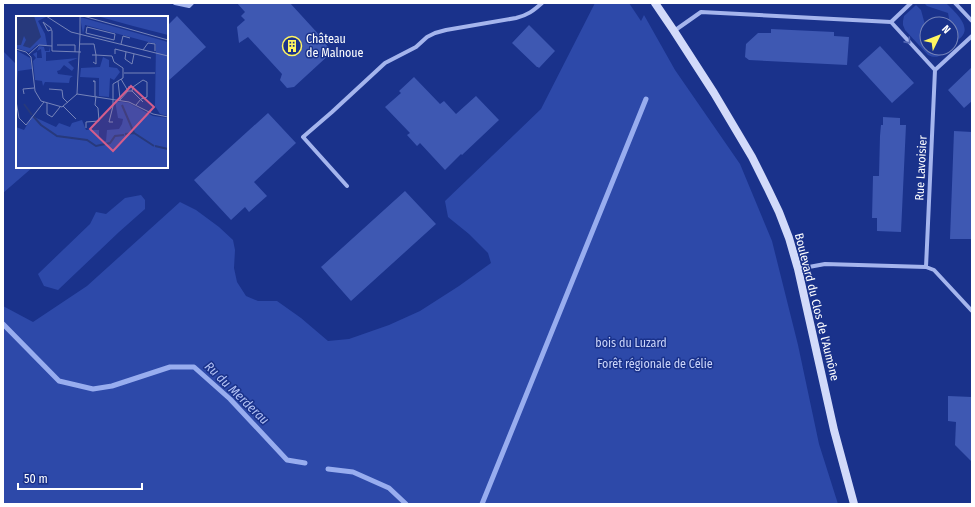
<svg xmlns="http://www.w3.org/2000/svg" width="975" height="507" viewBox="0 0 975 507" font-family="'Fira Sans Condensed',sans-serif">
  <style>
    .green { fill: #2d49a9 }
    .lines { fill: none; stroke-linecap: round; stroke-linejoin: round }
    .stream { stroke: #98adef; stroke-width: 5 }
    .building { fill: #3e58b2 }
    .street { stroke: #a5b5ed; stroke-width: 4 }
    .secondary { stroke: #d2dafa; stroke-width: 8 }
    .oneway { stroke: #5266b2 }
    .labels { text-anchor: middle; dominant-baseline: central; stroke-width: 3; stroke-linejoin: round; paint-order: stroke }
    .poi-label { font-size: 12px; fill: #fff; stroke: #1a328b; text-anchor: start }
    .street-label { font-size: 12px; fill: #fff; stroke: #1a328b }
    .park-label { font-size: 12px; fill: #cbd5fa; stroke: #1a328b }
    .water-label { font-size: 13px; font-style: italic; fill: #b1c0f4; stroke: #1a328b }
    .inset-river { fill: none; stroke: #27397c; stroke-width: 2 }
    .inset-road { fill: none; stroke: #7684b9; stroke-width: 1 }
    .view { fill: #d45d8c; fill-opacity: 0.15; stroke: #d45d8c; stroke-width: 2 }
    .inset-edge { fill: none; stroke: #fff; stroke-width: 2 }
  </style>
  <rect width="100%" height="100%" fill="#1a328b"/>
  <path class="green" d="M 595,3 L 629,3 L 641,21 L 644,15 L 675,70 L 740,164 L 772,241 L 798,345 L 819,444 L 838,504 L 3,504 L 3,306 L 33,322 L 87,286 L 180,202 L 196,210 L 219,227 L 233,240 L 235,250 L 234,268 L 237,282 L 246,296 L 258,301 L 277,301 L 301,318 L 328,341 L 349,339 L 389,325 L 420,311 L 459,286 L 491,263 L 488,253 L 469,234 L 448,217 L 445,201 L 541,109 Z
    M 924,3 L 946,3 C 953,10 968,23 964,33 C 963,36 960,38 958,40 L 953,35 L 951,24 L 950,24 L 948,13 L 927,6 Z
    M 916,5 L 921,10 L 927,32 L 927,48 L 950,48 C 943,54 938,60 928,55 L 905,30 L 903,25 L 903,21 L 904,16 Z
    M 3,51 L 17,65 L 17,167 L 33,167 L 3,193 Z
    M 141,195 L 145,200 L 145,209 L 119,232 L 58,290 L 44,286 L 38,274 L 90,224 L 96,212 L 106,214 L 125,198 Z"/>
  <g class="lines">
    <path class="stream" d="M 3,324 L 59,381 L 93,389 L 112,386 L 170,367 L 194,367 L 230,399 L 287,460 L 305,463
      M 328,469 L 353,472 L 389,488 L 406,504
      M 482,504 L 646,99"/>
  </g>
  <path class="building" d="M 237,3 L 290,3 L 322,38 L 321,39 L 330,49 L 328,51 L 331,53 L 294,87 L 287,88 L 280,80 L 282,74 L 248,37 L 239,43 L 237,27 L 245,20 L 241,16 L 245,12 Z
    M 177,16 L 206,47 L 167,82 L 167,26 Z
    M 529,25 L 555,51 L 539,68 L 538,67 L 537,67 L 512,43 Z
    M 771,29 L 834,32 L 834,36 L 849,37 L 847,65 L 749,60 L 745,57 L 746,44 L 758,33 L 771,33 Z
    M 880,46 L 914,83 L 892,103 L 858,66 Z
    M 972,67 L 972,101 L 964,108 L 948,90 Z
    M 414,77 L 440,104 L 444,101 L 456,114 L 476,96 L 499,120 L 462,155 L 461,154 L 445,170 L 420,143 L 417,146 L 407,135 L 410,133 L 385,107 L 401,93 L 399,91 Z
    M 268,113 L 296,143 L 254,182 L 267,196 L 249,212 L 245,207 L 231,220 L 194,180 Z
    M 883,117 L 900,118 L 900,125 L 906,125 L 901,232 L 877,231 L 877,218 L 872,218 L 873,176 L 879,176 L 880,136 L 881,125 L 883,125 Z
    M 954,131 L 972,132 L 972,239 L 950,239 Z
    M 405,191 L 436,224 L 351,301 L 321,267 Z
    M 948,396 L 972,397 L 972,462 L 955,445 L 956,422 L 948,421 Z"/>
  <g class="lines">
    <path class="street" d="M 175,3 L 189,6 L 192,3
      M 911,3 L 891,22 L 935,70 L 972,36
      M 955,3 L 972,21
      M 674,31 L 701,12 L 891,22
      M 347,186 L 303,137 L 332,112 L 385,63 L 416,47 L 427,37 L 435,33 L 446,30 L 516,18 C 528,15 533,11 542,3
      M 926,267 L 935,70
      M 798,269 L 825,264 L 926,267 L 934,270 L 972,311"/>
    <path class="secondary" d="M 655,3 L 674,31 L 714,93 L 752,157 L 768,189 L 779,212 L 789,238 L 798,269 L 834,430 L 854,504"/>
  </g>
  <defs><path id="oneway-chevron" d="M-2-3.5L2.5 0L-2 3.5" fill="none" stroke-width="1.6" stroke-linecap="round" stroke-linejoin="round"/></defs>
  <use class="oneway" href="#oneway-chevron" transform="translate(908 41) rotate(48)"/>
  <defs>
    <g id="building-ring" transform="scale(1)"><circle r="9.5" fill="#1a328b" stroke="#fff561" stroke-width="1.5"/><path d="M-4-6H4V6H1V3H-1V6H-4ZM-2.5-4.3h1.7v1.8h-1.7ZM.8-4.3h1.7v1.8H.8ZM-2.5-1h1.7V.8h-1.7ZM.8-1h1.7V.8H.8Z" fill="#fff561"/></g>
  </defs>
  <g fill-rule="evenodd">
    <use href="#building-ring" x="292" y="46"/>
  </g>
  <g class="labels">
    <g class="poi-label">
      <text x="306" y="39">Château<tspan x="306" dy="14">de Malnoue</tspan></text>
    </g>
    <g class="street-label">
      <text transform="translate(921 168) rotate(-87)">Rue Lavoisier</text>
      <text transform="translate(817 307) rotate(76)">Boulevard du Clos de l'Aumône</text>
    </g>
    <g class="park-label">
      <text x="631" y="343">bois du Luzard</text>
      <text x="655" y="364">Forêt régionale de Célie</text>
    </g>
    <g class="water-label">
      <text transform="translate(237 393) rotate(44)">Ru du Merderau</text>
    </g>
  </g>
  <g transform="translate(16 16)">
    <rect width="152" height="152" fill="#1a328b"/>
    <path d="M 0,0 L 30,1 L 22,5 L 29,18 L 31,29 L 21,29 L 13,36 L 0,32 ZM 81,0 L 152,0 L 152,19 L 117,10 ZM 64,1 L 152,26 L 152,100 L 144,98 L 139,90 L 140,28 L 69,9 L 67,18 ZM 23,30 L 28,31 L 29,35 L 33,35 L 34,31 L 34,36 L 30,36 L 30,45 L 62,42 L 52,46 L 58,52 L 56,55 L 48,49 L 44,54 L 41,55 L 42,58 L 57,60 L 54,62 L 53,67 L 29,66 L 27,70 L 26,65 L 19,64 L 17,45 L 20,42 L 17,38 L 21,36 L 21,42 L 26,42 L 25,33 L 21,35 ZM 0,34 L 14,42 L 16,53 L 2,55 L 0,78 ZM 87,41 L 93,44 L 93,51 L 101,52 L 104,56 L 98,64 L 94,62 L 93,81 L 83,80 L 83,62 L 64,61 L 65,52 L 84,51 ZM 99,85 L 113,87 L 137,100 L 152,102 L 152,152 L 0,152 L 0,111 L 8,114 L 16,100 L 40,111 L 43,107 L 54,111 L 56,107 L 66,104 L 70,114 L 83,114 L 83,122 L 88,126 L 90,125 L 91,114 L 103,113 L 106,108 L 107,103 L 102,102 Z" fill="#2d49a9"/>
    <path d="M 0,0 L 18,0 L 25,21 L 14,32 L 7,30 L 10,24 L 8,20 L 5,29 L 0,29 Z" fill="#27397c"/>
    <path class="inset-river" d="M 8,88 L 16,99M 106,89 L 118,117M 17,100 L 25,109 L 41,120 L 71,124 L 80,130 L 94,127 L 99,120 L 108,119M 109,118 L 118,117 L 138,130M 139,130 L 152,133"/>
    <path class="inset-road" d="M 30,0 L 55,16 L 152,40M 64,0 L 64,19M 67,0 L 152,24M 71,11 L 99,18 L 98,24 L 70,17 ZM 35,14 L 32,15 L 27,6 L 35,12 L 35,13 L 36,15 L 36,30M 64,28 L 78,28 L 80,39 L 96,40 L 98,46 L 107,52 L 107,62 L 97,68 L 97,90 L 93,106 L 97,106M 105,28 L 107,20 L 114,22M 41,29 L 59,29 L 59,36M 0,33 L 10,36 L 15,41 L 19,75 L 25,85 L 46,91 L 61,78M 127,34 L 132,27 L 139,28 L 139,35M 110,36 L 109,43 L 116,48 L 118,38M 13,38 L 23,29 L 36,30 L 36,35 L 65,36M 99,38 L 99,33 L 135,42M 76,39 L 80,39 L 80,48 L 77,46M 108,57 L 139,57M 105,63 L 112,75 L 116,75 L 117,71 L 112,71M 102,65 L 104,83M 117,71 L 127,64M 33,73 L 46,74 L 47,82 L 52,87M 116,75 L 127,86M 8,78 L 7,73 L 18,72M 61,78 L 113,86 L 137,98 L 152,101M 61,78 L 64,19M 79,80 L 79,65 L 77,65 L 79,66M 104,84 L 112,75M 0,85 L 3,102 L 10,109 L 28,86M 31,87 L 31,98 L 36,101 L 44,91M 120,89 L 125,83 L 131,81 L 131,66 L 127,64M 47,90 L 60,103M 70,112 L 70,106 L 83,105 L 82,92 L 79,89 L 80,80"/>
    <path class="view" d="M 115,70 L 138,91 L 97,135 L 74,113 Z"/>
    <rect width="152" height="152" class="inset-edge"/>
  </g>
  <rect width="975" height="507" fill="none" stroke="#ffffff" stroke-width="8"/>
  <g transform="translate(939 36) rotate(47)"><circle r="19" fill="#1a328b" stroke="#7684b9"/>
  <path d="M0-3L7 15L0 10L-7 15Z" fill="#fff561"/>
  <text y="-6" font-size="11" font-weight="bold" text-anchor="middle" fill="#ffffff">N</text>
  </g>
  <path d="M18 483v6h124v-6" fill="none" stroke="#ffffff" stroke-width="2"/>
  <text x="24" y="483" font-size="12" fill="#ffffff" stroke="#1a328b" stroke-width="3" paint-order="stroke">50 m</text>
</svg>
